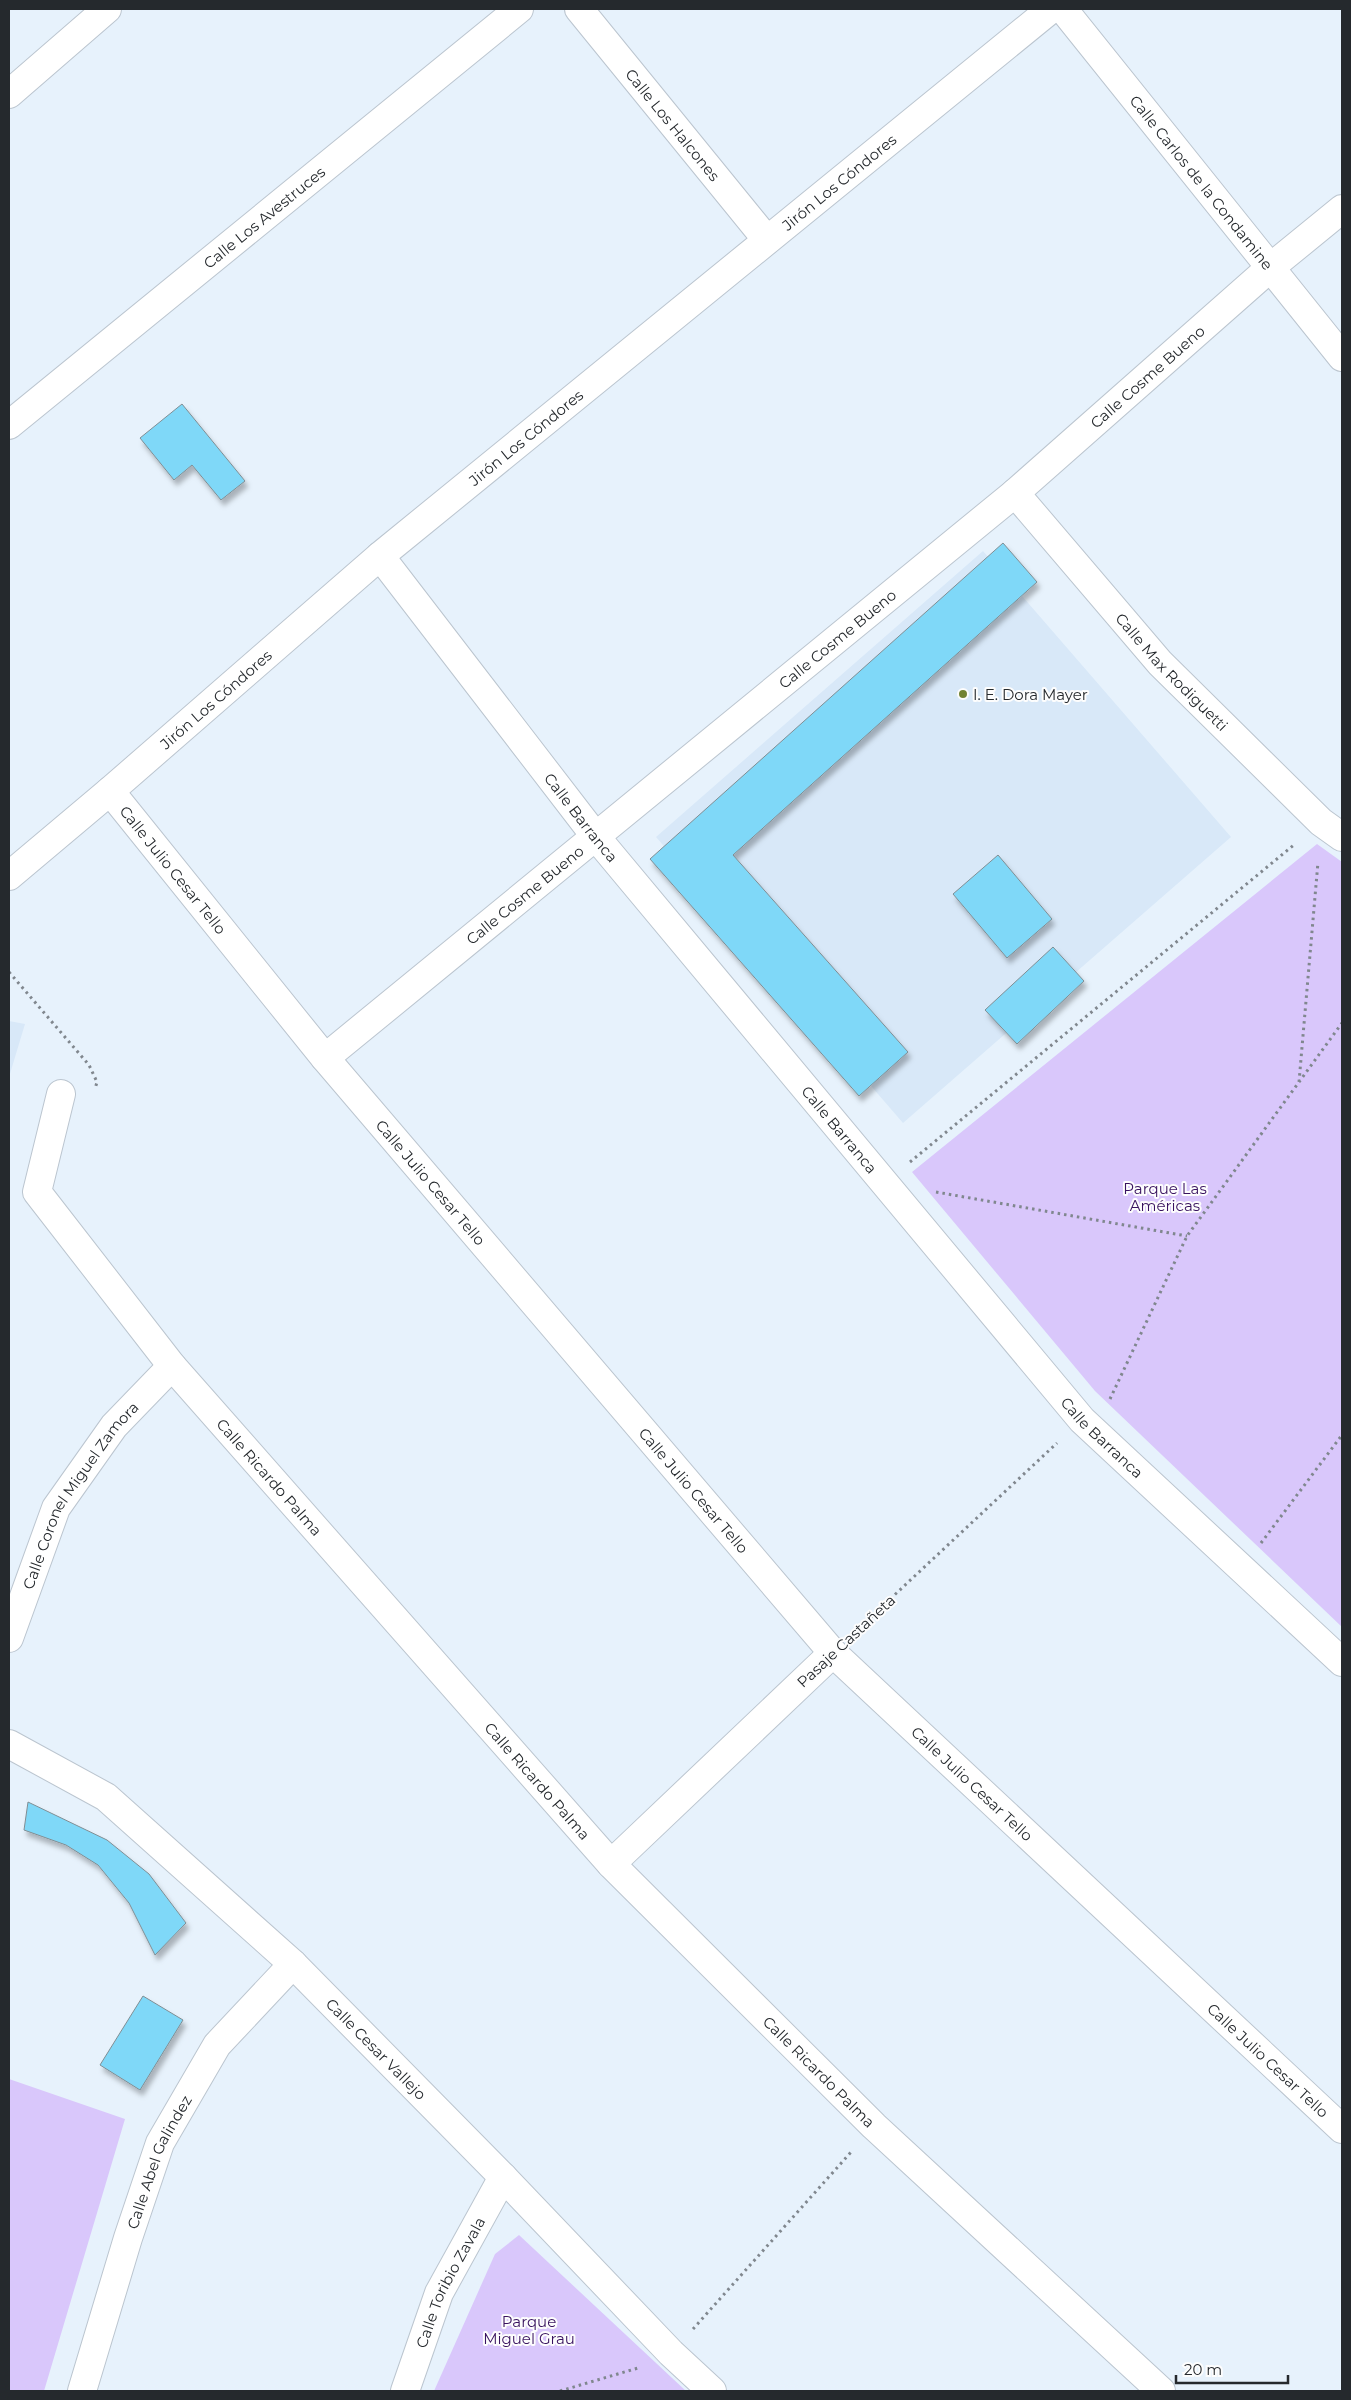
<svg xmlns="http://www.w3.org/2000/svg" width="1351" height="2400" viewBox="0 0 1351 2400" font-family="Montserrat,sans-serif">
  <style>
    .built { fill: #d8e8f8 }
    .park { fill: #d9c7fb }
    .building { fill: #7fd8f8; stroke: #808e94; filter: url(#shadow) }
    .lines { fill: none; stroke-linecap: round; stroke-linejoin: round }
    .minor-casing { stroke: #bbc5cf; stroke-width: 30 }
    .path { stroke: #80878e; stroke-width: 3; stroke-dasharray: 2.5 4; stroke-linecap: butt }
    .minor { stroke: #fff; stroke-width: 28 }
    .poi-dot { fill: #718333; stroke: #fdfdfd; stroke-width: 2 }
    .labels { text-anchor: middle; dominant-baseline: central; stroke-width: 4; stroke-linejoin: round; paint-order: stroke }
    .street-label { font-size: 15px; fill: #25292d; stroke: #fdfdfd }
    .poi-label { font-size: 15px; fill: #25292d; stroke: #fdfdfd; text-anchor: start }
    .park-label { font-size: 15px; fill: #38125f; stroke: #fdfdfd }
  </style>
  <defs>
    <filter id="shadow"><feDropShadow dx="3" dy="5.5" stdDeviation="2.5" flood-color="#0004"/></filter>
  </defs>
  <rect width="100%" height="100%" fill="#e7f2fc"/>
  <path class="built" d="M 983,551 L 1231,837 L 903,1123 L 656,837 Z
    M 9,1021 L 25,1024 L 9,1077 Z"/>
  <path class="park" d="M 1317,844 L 1342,862 L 1342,1627 L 1095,1391 L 912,1172 Z
    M 9,2079 L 125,2119 L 44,2391 L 9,2391 Z
    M 519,2235 L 686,2391 L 434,2391 L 495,2254 Z"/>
  <path class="building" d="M 182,404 L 245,481 L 221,500 L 192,465 L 174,480 L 140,438 Z
    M 1003,543 L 1037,582 L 733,855 L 908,1052 L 859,1096 L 650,859 Z
    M 998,855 L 1052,919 L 1007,958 L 953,894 Z
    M 1053,947 L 1084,981 L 1017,1044 L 985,1010 Z
    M 28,1802 L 107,1840 L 149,1874 L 186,1923 L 155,1955 L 129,1903 L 98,1865 L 66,1845 L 24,1830 Z
    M 143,1996 L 183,2020 L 140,2090 L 100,2065 Z"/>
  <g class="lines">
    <g class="minor-casing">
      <g id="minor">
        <path id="s1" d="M 579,9 L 767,240"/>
        <path id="s2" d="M 1063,9 L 1342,357"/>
        <path d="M 9,94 L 107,9"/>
        <path id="s3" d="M 9,425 L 519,9"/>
        <path id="s4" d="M 1015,493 L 1160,663 L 1321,822 L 1342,837"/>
        <path id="s5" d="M 380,556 L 596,837 L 1082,1420 L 1342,1662"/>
        <path id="s6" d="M 110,791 L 325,1058 L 833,1653 L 1342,2129"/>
        <path id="s7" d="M 9,876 L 110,791 L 380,556 L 1051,9"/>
        <path id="s8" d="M 325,1058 L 1015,493 L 1271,267 L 1342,209"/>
        <path id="s9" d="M 61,1094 L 37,1192 L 172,1366 L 611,1864 L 874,2126 L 1161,2391"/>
        <path id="s10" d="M 9,1638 L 56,1508 L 114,1426 L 172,1366"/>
        <path id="s11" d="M 9,1744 L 106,1797 L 293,1964 L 503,2177 L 671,2353 L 712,2391"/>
        <path d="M 611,1864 L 833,1653"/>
        <path id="s12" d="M 82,2391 L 128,2238 L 160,2143 L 217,2045 L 293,1964"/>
        <path id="s13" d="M 405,2391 L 439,2293 L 503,2177"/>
      </g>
    </g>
    <path class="path" d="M 9,972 L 89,1065 L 97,1082 L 95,1089
      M 1299,1082 L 1318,862
      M 910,1162 L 1295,844
      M 936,1192 L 1187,1236
      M 1110,1399 L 1187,1236 L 1342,1023
      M 1261,1543 L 1342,1435
      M 857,1630 L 1057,1443
      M 693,2329 L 852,2151
      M 560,2391 L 638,2368"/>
    <use href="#minor" class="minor"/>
  </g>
  <circle class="poi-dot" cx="963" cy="694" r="5"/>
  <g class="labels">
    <g class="street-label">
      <text stroke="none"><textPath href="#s1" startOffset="149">Calle Los Halcones</textPath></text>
      <text stroke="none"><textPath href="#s7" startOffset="1082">Jirón Los Cóndores</textPath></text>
      <text stroke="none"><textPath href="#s2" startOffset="222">Calle Carlos de la Condamine</textPath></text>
      <text stroke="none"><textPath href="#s3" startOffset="329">Calle Los Avestruces</textPath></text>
      <text stroke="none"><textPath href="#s8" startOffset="1068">Calle Cosme Bueno</textPath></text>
      <text stroke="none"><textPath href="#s7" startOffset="678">Jirón Los Cóndores</textPath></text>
      <text stroke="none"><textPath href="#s8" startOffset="662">Calle Cosme Bueno</textPath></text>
      <text stroke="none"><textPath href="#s4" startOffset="238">Calle Max Rodiguetti</textPath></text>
      <text stroke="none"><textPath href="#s7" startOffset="272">Jirón Los Cóndores</textPath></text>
      <text stroke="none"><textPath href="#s5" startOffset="330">Calle Barranca</textPath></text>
      <text stroke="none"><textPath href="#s6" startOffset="101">Calle Julio Cesar Tello</textPath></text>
      <text stroke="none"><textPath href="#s8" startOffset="258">Calle Cosme Bueno</textPath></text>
      <text stroke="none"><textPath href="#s5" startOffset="735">Calle Barranca</textPath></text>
      <text stroke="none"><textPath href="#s6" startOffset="506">Calle Julio Cesar Tello</textPath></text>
      <text stroke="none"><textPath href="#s5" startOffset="1140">Calle Barranca</textPath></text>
      <text stroke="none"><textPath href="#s9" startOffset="469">Calle Ricardo Palma</textPath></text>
      <text stroke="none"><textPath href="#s6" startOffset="911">Calle Julio Cesar Tello</textPath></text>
      <text stroke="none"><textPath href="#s10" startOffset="161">Calle Coronel Miguel Zamora</textPath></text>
      <text transform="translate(846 1641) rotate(-43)">Pasaje Castañeta</text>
      <text stroke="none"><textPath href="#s9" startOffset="874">Calle Ricardo Palma</textPath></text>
      <text stroke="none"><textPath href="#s6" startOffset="1316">Calle Julio Cesar Tello</textPath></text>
      <text stroke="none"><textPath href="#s11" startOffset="480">Calle Cesar Vallejo</textPath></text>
      <text stroke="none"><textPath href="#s6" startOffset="1721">Calle Julio Cesar Tello</textPath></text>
      <text stroke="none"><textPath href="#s9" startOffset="1279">Calle Ricardo Palma</textPath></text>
      <text stroke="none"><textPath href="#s12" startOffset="242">Calle Abel Galindez</textPath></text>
      <text stroke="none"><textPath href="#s13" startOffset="118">Calle Toribio Zavala</textPath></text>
    </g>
    <g class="poi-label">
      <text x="973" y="694">I. E. Dora Mayer</text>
    </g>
    <g class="park-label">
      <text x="1165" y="1188">Parque Las<tspan x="1165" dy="17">Américas</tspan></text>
      <text x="529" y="2321">Parque<tspan x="529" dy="17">Miguel Grau</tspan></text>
    </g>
  </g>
  <rect width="1351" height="2400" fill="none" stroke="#25292d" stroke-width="20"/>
  <path d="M1176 2375v8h112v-8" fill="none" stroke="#25292d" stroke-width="2.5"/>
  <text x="1184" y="2375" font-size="15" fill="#25292d" stroke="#fdfdfd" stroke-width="4" paint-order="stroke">20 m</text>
</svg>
